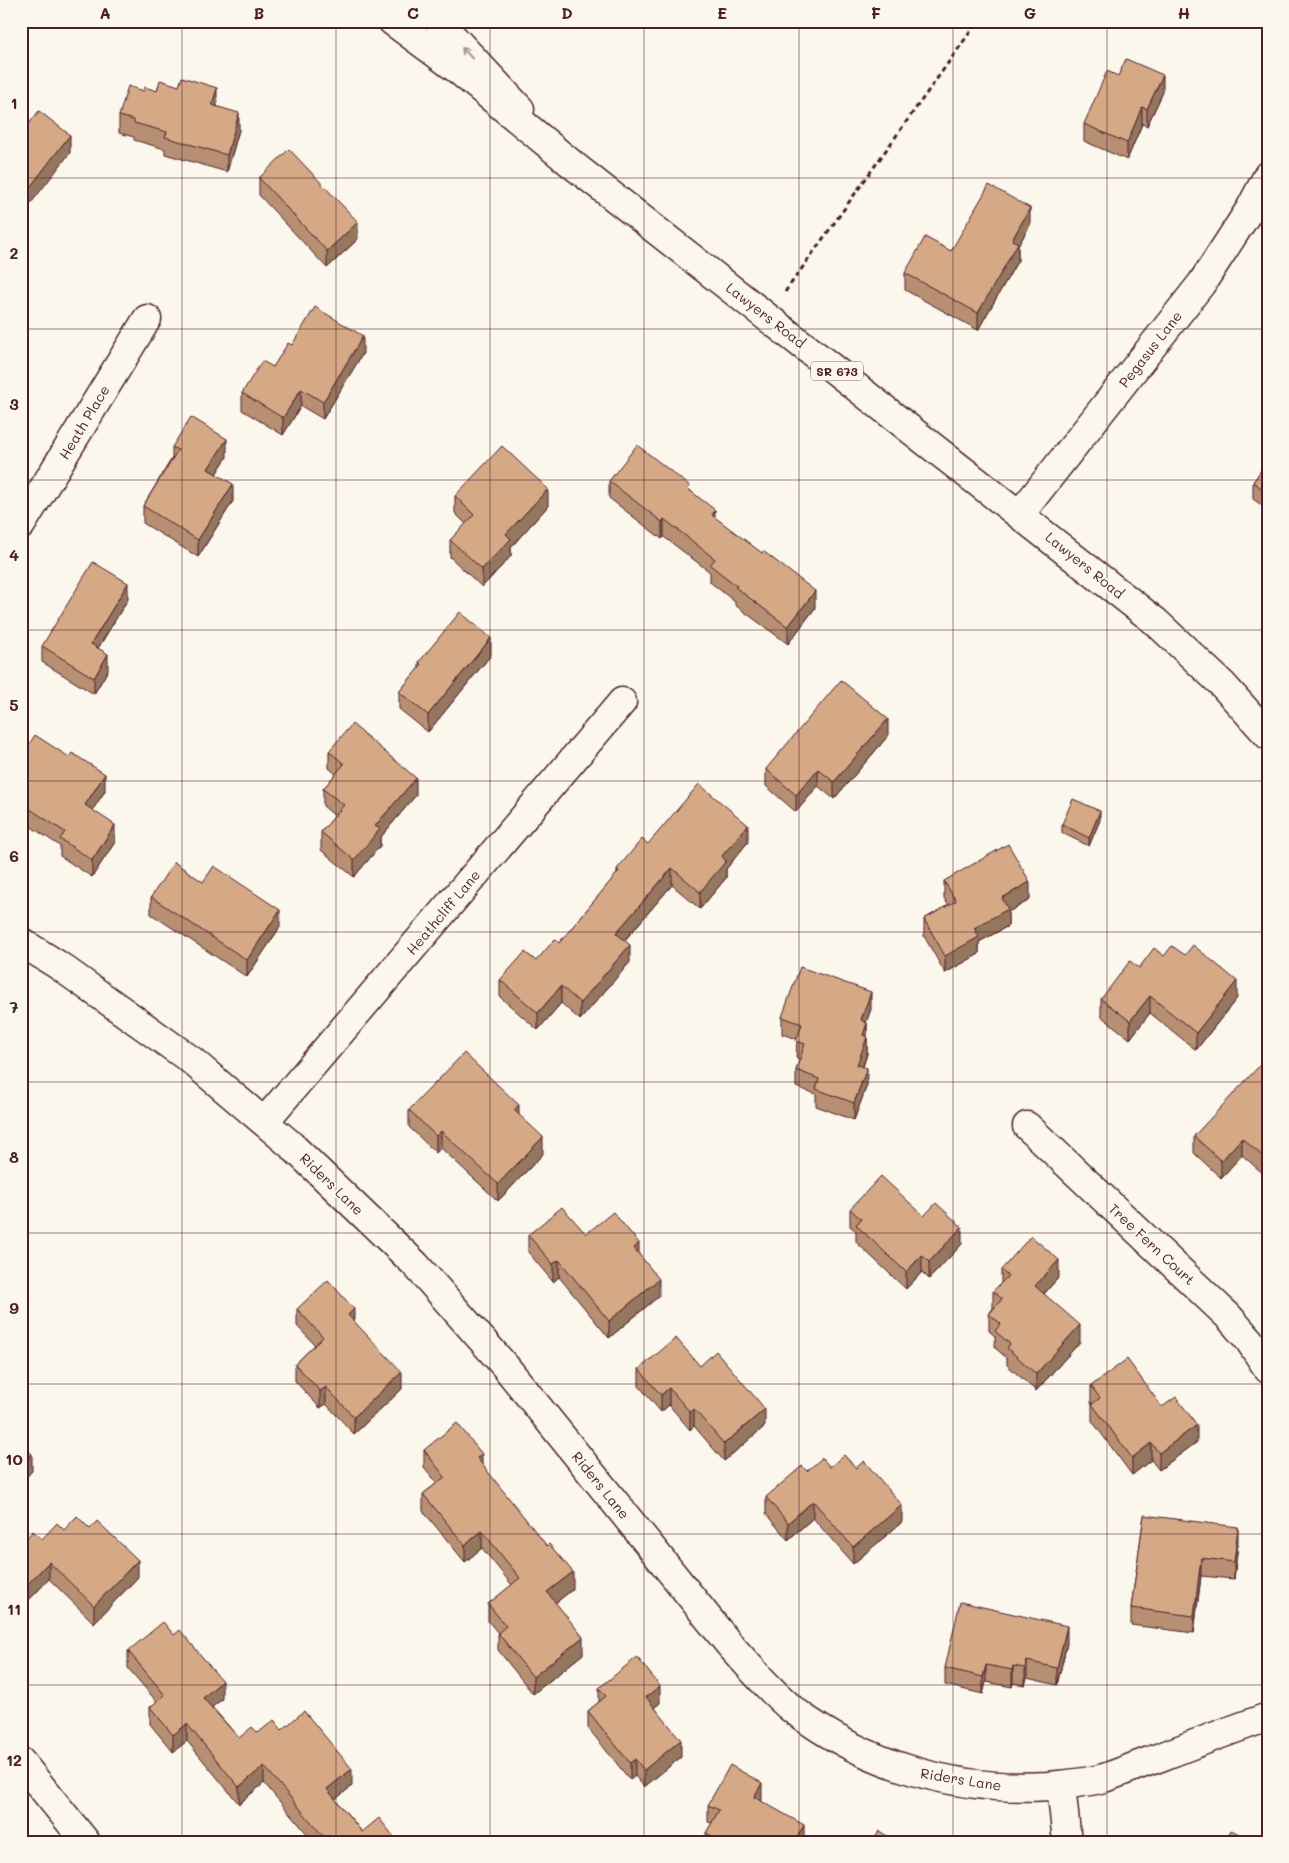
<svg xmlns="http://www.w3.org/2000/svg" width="1289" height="1863" viewBox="0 0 1289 1863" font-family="Mali,sans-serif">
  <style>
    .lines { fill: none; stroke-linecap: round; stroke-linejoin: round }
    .minor-casing { stroke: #4a1f2b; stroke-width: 31 }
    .major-casing { stroke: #4a1f2b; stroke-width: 31 }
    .path { stroke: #4a1f2b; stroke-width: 3; stroke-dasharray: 5 4; stroke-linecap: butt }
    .minor { stroke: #fbf7ec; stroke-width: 28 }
    .major { stroke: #fbf7ec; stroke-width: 28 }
    .wall { fill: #b79073; stroke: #4a1f2b }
    .shaded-wall { fill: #95765e; stroke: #4a1f2b }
    .building { fill: #d5a886; stroke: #4a1f2b }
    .oneway { stroke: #ab9695 }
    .grid { fill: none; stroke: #4a1f2b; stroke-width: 1; stroke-opacity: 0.55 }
    .labels { text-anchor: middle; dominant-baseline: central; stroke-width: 4; stroke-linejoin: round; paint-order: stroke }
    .shield { fill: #fbf7ec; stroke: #7f6065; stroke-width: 1 }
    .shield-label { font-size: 12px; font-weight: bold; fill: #4a1f2b }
    .street-label { font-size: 14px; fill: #4a1f2b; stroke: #fbf7ec }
    .neatline { fill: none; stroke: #4a1f2b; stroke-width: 2 }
    .grid-label { font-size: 16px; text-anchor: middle; font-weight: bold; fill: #4a1f2b }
  </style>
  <rect width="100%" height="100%" fill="#fbf7ec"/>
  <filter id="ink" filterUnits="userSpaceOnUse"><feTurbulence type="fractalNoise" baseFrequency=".02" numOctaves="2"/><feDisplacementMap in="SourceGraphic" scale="10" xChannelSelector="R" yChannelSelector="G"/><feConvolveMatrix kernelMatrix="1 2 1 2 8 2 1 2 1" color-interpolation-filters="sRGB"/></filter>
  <g filter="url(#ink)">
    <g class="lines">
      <g class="minor-casing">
        <path id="minor" d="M 438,21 L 520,109
          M 1020,514 L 1202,283 L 1250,209 L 1268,175
          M 21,525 L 147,319
          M 21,942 L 58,965 L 191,1060 L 291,1145 L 415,1264 L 505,1366 L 729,1644 C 749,1666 769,1690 792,1709 C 865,1765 956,1792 1048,1786 C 1066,1784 1087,1783 1104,1778 C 1122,1772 1140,1764 1158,1758 C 1194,1744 1231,1730 1268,1717
          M 264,1122 L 622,702
          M 1027,1126 L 1229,1317 L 1249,1340 L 1268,1369
          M 21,1762 L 86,1842
          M 1061,1785 L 1067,1842"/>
      </g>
      <g class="major-casing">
        <path id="major" d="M 392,21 L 457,69 L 573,165 L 1156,622 L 1222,684 L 1268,735"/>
      </g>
      <path class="path" d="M 785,292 L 978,21"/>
      <use href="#minor" class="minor"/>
      <use href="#major" class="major"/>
    </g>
    <path class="wall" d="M 1118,76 L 1163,92 L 1147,126 L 1142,124 L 1127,160 L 1084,141 L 1084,124 Z
      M 144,91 L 217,105 L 217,106 L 239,130 L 227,172 L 165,154 L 165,149 L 134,140 L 134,137 L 119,133 L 119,116 Z
      M 259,178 L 358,239 L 327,268 L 259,195 Z
      M 1030,225 L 1018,246 L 1018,260 L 978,330 L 905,290 L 905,273 L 951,251 Z
      M 292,345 L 363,353 L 323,419 L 301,406 L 283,435 L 242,410 L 242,393 L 273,367 Z
      M 172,447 L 227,457 L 216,474 L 233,501 L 198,557 L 143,523 L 143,506 L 172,458 Z
      M 1268,452 L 1268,510 L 1253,499 L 1253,482 L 1266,463 L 1266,453 Z
      M 609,481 L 690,490 L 715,518 L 815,608 L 788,644 L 735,605 L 735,602 L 710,582 L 710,572 L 664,537 L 662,539 L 609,498 Z
      M 455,496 L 548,506 L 511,547 L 511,556 L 482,587 L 450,557 L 450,540 L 466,524 L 455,513 Z
      M 128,599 L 98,648 L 108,670 L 94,694 L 42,662 L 42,646 Z
      M 491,655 L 428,732 L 399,709 L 399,692 L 419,668 L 419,662 Z
      M 888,736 L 834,799 L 818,786 L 796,812 L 766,786 L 766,769 Z
      M 329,751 L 416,795 L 380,838 L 380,846 L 354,877 L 321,850 L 321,832 L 335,816 L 323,806 L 323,789 L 336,774 L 329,768 Z
      M 21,757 L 105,791 L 92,810 L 115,842 L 92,877 L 60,856 L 60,846 L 21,820 Z
      M 1100,820 L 1089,846 L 1062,833 L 1062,824 Z
      M 748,842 L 726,869 L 726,878 L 700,909 L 672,885 L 625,940 L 630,962 L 580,1020 L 561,1003 L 538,1030 L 500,997 L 500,980 L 536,961 L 559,943 L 617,874 L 617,869 L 648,844 Z
      M 944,881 L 1030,900 L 1008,912 L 1008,926 L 979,942 L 979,954 L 945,973 L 924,936 L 924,919 L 948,905 L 944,898 Z
      M 203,882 L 280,927 L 247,977 L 151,914 L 151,897 Z
      M 1164,956 L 1237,998 L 1196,1050 L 1150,1013 L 1130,1039 L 1101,1016 L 1101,999 L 1139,968 Z
      M 871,1009 L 866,1022 L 867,1023 L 867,1054 L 863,1067 L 867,1085 L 854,1120 L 816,1106 L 816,1094 L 796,1087 L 796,1070 L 800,1059 L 796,1058 L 797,1039 L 782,1034 L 782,1017 Z
      M 1268,1068 L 1268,1178 L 1242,1155 L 1221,1178 L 1194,1153 L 1194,1136 Z
      M 409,1110 L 543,1154 L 498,1201 L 441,1148 L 436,1153 L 409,1127 Z
      M 850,1209 L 924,1216 L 962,1244 L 929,1279 L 922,1272 L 906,1289 L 856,1242 L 856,1231 L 850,1226 Z
      M 586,1234 L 639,1255 L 659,1296 L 609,1338 L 559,1277 L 553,1282 L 528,1252 L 528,1235 Z
      M 1001,1270 L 1059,1277 L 1044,1294 L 1080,1342 L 1036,1391 L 1007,1365 L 1007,1358 L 995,1348 L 995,1336 L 989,1331 L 989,1314 L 993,1308 L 993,1291 L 1001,1283 Z
      M 297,1309 L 354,1321 L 402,1389 L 354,1434 L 326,1404 L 320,1408 L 295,1381 L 295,1364 L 315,1345 L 297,1326 Z
      M 700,1366 L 765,1426 L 724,1461 L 694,1426 L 690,1430 L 669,1405 L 661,1412 L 639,1386 L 639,1369 Z
      M 1091,1386 L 1162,1407 L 1197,1442 L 1159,1470 L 1151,1460 L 1132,1475 L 1092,1421 L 1092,1405 L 1091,1403 Z
      M 424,1450 L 482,1465 L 573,1589 L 555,1603 L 583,1654 L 533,1694 L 498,1650 L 498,1633 L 488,1621 L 488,1604 L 512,1585 L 482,1548 L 465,1562 L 423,1511 L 423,1494 L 437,1483 L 424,1467 Z
      M 830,1467 L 902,1522 L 853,1564 L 813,1518 L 788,1540 L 766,1514 L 766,1497 L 807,1471 Z
      M 1144,1515 L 1238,1544 L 1234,1579 L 1201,1576 L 1194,1633 L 1131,1625 L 1131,1608 Z
      M 64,1530 L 138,1577 L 94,1623 L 49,1579 L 25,1604 L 21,1601 L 21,1544 L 42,1539 Z
      M 1067,1643 L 1057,1685 L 1027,1678 L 1025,1685 L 1013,1683 L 1012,1687 L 986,1682 L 983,1694 L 945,1685 L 945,1668 Z
      M 128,1651 L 222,1699 L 212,1707 L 239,1738 L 258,1733 L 282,1730 L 352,1786 L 335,1799 L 362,1832 L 398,1842 L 314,1842 L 264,1783 L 239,1804 L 187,1741 L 173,1752 L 150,1724 L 150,1707 L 157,1702 L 128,1668 Z
      M 599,1688 L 660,1703 L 655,1707 L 681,1757 L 644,1787 L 635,1776 L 630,1780 L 588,1728 L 588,1711 L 599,1702 Z
      M 762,1800 L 761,1801 L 804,1842 L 706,1842 L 706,1833 L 712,1823 L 708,1822 L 708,1805 Z"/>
    <path class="shaded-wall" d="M 1163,75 L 1163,92 L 1147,126 L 1147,109 Z
      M 217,88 L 217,105 L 212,122 L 212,105 Z
      M 1142,107 L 1142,124 L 1127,160 L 1127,143 Z
      M 239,113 L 239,130 L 227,172 L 227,155 Z
      M 70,135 L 70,153 L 21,216 L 21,199 Z
      M 1030,208 L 1030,225 L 1018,246 L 1018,260 L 978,330 L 978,313 L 1012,240 Z
      M 358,222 L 358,239 L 327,268 L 327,251 Z
      M 363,336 L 363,353 L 323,419 L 323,402 Z
      M 301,389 L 301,406 L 283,435 L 283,418 Z
      M 227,439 L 227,457 L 208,486 L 208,469 Z
      M 233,484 L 233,501 L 198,557 L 198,540 Z
      M 548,489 L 548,506 L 511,547 L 511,556 L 482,587 L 482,569 L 506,534 Z
      M 715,510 L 715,527 L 712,515 Z
      M 664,519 L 664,537 L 662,539 L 662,522 Z
      M 128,583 L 128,599 L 91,660 L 91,644 Z
      M 815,591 L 815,608 L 788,644 L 788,627 Z
      M 491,638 L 491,655 L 428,732 L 428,715 Z
      M 108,654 L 108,670 L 94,694 L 94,678 Z
      M 888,719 L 888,736 L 834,799 L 834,782 Z
      M 818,769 L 818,786 L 796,812 L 796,795 Z
      M 105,774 L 105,791 L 85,822 L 85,805 Z
      M 416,778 L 416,795 L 380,838 L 380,846 L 354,877 L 354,860 L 375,826 Z
      M 1100,811 L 1100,820 L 1089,846 L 1089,838 Z
      M 115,825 L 115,842 L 92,877 L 92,860 Z
      M 748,825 L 748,842 L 726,869 L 726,878 L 700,909 L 700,892 L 722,856 Z
      M 672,868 L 672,885 L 616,950 L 616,933 Z
      M 1030,882 L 1030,900 L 1008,912 L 1008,926 L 979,942 L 979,954 L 945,973 L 945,956 L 974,928 L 1002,898 Z
      M 280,910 L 280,927 L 247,977 L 247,960 Z
      M 630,945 L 630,962 L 580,1020 L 580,1003 Z
      M 1237,981 L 1237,998 L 1196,1050 L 1196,1033 Z
      M 561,986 L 561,1003 L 538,1030 L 538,1013 Z
      M 871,992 L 871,1009 L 861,1037 L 861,1020 Z
      M 1150,996 L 1150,1013 L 1130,1039 L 1130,1021 Z
      M 867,1023 L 867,1054 L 857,1082 L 857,1065 L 863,1035 Z
      M 867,1068 L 867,1085 L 854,1120 L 854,1103 Z
      M 519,1105 L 519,1122 L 514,1110 Z
      M 441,1131 L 441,1148 L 436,1153 L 436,1136 Z
      M 543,1137 L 543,1154 L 498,1201 L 498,1184 Z
      M 1242,1138 L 1242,1155 L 1221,1178 L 1221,1161 Z
      M 962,1227 L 962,1244 L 929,1279 L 929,1262 Z
      M 639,1243 L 639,1260 L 634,1248 Z
      M 922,1255 L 922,1272 L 906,1289 L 906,1272 Z
      M 559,1260 L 559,1277 L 553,1282 L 553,1264 Z
      M 1059,1260 L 1059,1277 L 1035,1303 L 1035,1286 Z
      M 659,1279 L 659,1296 L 609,1338 L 609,1321 Z
      M 354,1309 L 354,1326 L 348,1315 Z
      M 1080,1325 L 1080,1342 L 1036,1391 L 1036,1374 Z
      M 402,1372 L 402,1389 L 354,1434 L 354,1417 Z
      M 326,1387 L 326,1404 L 320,1408 L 320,1391 Z
      M 669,1388 L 669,1405 L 661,1412 L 661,1395 Z
      M 694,1409 L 694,1426 L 690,1430 L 690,1412 Z
      M 765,1409 L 765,1426 L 724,1461 L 724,1444 Z
      M 1197,1425 L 1197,1442 L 1159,1470 L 1159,1453 Z
      M 1151,1443 L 1151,1460 L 1132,1475 L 1132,1458 Z
      M 32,1454 L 32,1471 L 21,1483 L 21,1466 Z
      M 482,1454 L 482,1471 L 477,1458 Z
      M 813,1501 L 813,1518 L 788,1540 L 788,1523 Z
      M 902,1505 L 902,1522 L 853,1564 L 853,1547 Z
      M 1238,1527 L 1238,1544 L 1234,1579 L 1234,1562 Z
      M 482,1531 L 482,1548 L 465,1562 L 465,1545 Z
      M 1201,1558 L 1201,1576 L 1194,1633 L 1194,1616 Z
      M 138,1560 L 138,1577 L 94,1623 L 94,1606 Z
      M 49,1562 L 49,1579 L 25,1604 L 25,1587 Z
      M 573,1572 L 573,1589 L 547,1610 L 547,1592 Z
      M 1067,1626 L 1067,1643 L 1057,1685 L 1057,1668 Z
      M 583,1637 L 583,1654 L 533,1694 L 533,1677 Z
      M 1027,1661 L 1027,1678 L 1025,1685 L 1025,1668 Z
      M 986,1665 L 986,1682 L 983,1694 L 983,1677 Z
      M 1013,1666 L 1013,1683 L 1012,1687 L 1012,1670 Z
      M 222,1681 L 222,1699 L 203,1715 L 203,1698 Z
      M 660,1686 L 660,1703 L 646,1714 L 646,1697 Z
      M 187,1724 L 187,1741 L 173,1752 L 173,1735 Z
      M 681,1740 L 681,1757 L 644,1787 L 644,1770 Z
      M 635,1759 L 635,1776 L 630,1780 L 630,1763 Z
      M 264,1766 L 264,1783 L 239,1804 L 239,1787 Z
      M 352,1769 L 352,1786 L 327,1806 L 327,1789 Z
      M 762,1783 L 762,1800 L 754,1814 L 754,1797 Z
      M 804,1825 L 804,1842 L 795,1842 Z"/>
    <path class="building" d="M 1126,59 L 1163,75 L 1147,109 L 1142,107 L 1127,143 L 1084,124 L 1107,71 L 1118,76 Z
      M 182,77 L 217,88 L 212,105 L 239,113 L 227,155 L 165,137 L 167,132 L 134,123 L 134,120 L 119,116 L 128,86 L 144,91 L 145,87 L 157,91 L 160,80 L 179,86 Z
      M 39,111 L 70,135 L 21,199 L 21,134 Z
      M 289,149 L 358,222 L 327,251 L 259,178 Z
      M 989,185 L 1030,208 L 1012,240 L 1018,243 L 978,313 L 905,273 L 925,237 L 951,251 Z
      M 315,307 L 363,336 L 323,402 L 301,389 L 283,418 L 242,393 L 262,361 L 273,367 L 288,343 L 292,345 Z
      M 191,417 L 227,439 L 208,469 L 233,484 L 198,540 L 143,506 L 178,450 L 172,447 Z
      M 637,445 L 690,486 L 688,489 L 715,510 L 712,515 L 762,553 L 763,551 L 815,591 L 788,627 L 735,587 L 737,586 L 710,565 L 715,559 L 664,519 L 662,522 L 609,481 Z
      M 502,446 L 548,489 L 506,534 L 511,539 L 482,569 L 450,540 L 474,515 L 455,496 Z
      M 1268,461 L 1268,493 L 1253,482 Z
      M 93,562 L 128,583 L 91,644 L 108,654 L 94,678 L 42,646 Z
      M 460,612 L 491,638 L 428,715 L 399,692 L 421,665 L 419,662 Z
      M 841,680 L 888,719 L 834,782 L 818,769 L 796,795 L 766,769 Z
      M 352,724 L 416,778 L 375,826 L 380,829 L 354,860 L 321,832 L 344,805 L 323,789 L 344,764 L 329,751 Z
      M 35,735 L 69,757 L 72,753 L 105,774 L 85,805 L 115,825 L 92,860 L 60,839 L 65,832 L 21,803 L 21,757 Z
      M 699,784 L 748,825 L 722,856 L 726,861 L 700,892 L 672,868 L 616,933 L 630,945 L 580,1003 L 561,986 L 538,1013 L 500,980 L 525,952 L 536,961 L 555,939 L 559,943 L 619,871 L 617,869 L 642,839 L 648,844 Z
      M 1073,799 L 1100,811 L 1089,838 L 1062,824 Z
      M 1008,844 L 1030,882 L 1002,898 L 1008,909 L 974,928 L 979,937 L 945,956 L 924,919 L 956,901 L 944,881 Z
      M 174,862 L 203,882 L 214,866 L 280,910 L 247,960 L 151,897 Z
      M 1193,945 L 1237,981 L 1196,1033 L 1150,996 L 1130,1021 L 1101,999 L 1130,961 L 1139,968 L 1154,948 L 1164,956 L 1172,946 L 1185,955 Z
      M 800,967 L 871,992 L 861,1020 L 867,1023 L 863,1035 L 867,1037 L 857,1065 L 867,1068 L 854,1103 L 816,1089 L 819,1079 L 796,1070 L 805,1044 L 796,1041 L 802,1024 L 782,1017 Z
      M 464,1053 L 519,1105 L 514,1110 L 543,1137 L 498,1184 L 441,1131 L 436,1136 L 409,1110 Z
      M 1262,1063 L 1268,1068 L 1268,1161 L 1242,1138 L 1221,1161 L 1194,1136 Z
      M 881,1176 L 924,1216 L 936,1203 L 962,1227 L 929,1262 L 922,1255 L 906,1272 L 856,1225 L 861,1219 L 850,1209 Z
      M 562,1207 L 586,1234 L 613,1212 L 639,1243 L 634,1248 L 659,1279 L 609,1321 L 559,1260 L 553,1264 L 528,1235 Z
      M 1031,1236 L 1059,1260 L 1035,1286 L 1080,1325 L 1036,1374 L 1007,1348 L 1010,1344 L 995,1331 L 1001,1324 L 989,1314 L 1002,1299 L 993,1291 L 1008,1276 L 1001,1270 Z
      M 328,1280 L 354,1309 L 348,1315 L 402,1372 L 354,1417 L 326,1387 L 320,1391 L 295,1364 L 323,1337 L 297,1309 Z
      M 676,1338 L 700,1366 L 716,1351 L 765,1409 L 724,1444 L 694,1409 L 690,1412 L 669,1388 L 661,1395 L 639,1369 Z
      M 1127,1359 L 1162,1407 L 1176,1397 L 1197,1425 L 1159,1453 L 1151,1443 L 1132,1458 L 1092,1404 L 1100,1398 L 1091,1386 Z
      M 457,1423 L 482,1454 L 477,1458 L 547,1546 L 549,1544 L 573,1572 L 547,1592 L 583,1637 L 533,1677 L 498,1633 L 506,1626 L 488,1604 L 520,1578 L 482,1531 L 465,1545 L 423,1494 L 445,1477 L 424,1450 Z
      M 21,1445 L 32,1454 L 21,1466 Z
      M 844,1455 L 856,1468 L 864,1461 L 902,1505 L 853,1547 L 813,1501 L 788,1523 L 766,1497 L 802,1466 L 807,1471 L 822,1458 L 830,1467 Z
      M 1144,1515 L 1238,1527 L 1234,1562 L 1201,1558 L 1194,1616 L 1131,1608 Z
      M 77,1516 L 90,1529 L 97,1521 L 138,1560 L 94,1606 L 49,1562 L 25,1587 L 21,1584 L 21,1544 L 33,1531 L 42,1539 L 57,1523 L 64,1530 Z
      M 960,1602 L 1067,1626 L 1057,1668 L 1027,1661 L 1025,1668 L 1013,1666 L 1012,1670 L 986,1665 L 983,1677 L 945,1668 Z
      M 163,1622 L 174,1635 L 180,1630 L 222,1681 L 203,1698 L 239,1738 L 252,1727 L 258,1733 L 274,1720 L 282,1730 L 304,1711 L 352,1769 L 327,1789 L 362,1832 L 379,1818 L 398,1842 L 328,1842 L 264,1766 L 239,1787 L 187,1724 L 173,1735 L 150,1707 L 165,1695 L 128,1651 Z
      M 637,1657 L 660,1686 L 646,1697 L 681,1740 L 644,1770 L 635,1759 L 630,1763 L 588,1711 L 606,1696 L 599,1688 Z
      M 730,1765 L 762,1783 L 754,1797 L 804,1825 L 795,1842 L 721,1842 L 721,1841 L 706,1833 L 719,1810 L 708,1805 Z
      M 1231,1830 L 1256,1842 L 1225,1842 Z
      M 879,1831 L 897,1842 L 873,1842 Z"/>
    <defs><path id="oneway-shaft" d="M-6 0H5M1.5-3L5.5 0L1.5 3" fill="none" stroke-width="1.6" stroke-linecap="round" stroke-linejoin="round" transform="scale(1.25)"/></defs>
    <use class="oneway" href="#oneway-shaft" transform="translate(467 53) rotate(-133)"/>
  </g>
  <path class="grid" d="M 182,21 L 182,1842M 336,21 L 336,1842M 490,21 L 490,1842M 644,21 L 644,1842M 799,21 L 799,1842M 953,21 L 953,1842M 1107,21 L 1107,1842M 21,178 L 1268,178M 21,329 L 1268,329M 21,480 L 1268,480M 21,630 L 1268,630M 21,781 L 1268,781M 21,932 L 1268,932M 21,1082 L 1268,1082M 21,1233 L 1268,1233M 21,1384 L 1268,1384M 21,1534 L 1268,1534M 21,1685 L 1268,1685"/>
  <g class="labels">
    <rect class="shield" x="811" y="361.5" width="52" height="19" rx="4"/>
    <g class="shield-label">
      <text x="837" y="371">SR 673</text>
    </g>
    <g class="street-label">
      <text transform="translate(766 315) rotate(38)">Lawyers Road</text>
      <text transform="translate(1150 349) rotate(-52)">Pegasus Lane</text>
      <text transform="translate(84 422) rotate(-59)">Heath Place</text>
      <text transform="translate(1085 565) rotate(39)">Lawyers Road</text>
      <text transform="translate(443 912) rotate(-50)">Heathcliff Lane</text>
      <text transform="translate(332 1184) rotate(44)">Riders Lane</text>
      <text transform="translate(1152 1244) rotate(43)">Tree Fern Court</text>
      <text transform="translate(601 1485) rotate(51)">Riders Lane</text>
      <text transform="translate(961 1779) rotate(9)">Riders Lane</text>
    </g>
  </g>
  <rect width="1289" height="1863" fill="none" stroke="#fbf7ec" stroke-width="55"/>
  <rect x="28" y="28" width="1234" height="1808" class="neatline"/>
  <g class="grid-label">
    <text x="105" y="19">A</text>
    <text x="259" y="19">B</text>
    <text x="413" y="19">C</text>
    <text x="567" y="19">D</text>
    <text x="722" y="19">E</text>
    <text x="876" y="19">F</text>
    <text x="1030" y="19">G</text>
    <text x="1184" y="19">H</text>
    <text x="14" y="109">1</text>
    <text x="14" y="259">2</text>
    <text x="14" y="410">3</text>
    <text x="14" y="561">4</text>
    <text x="14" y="711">5</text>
    <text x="14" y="862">6</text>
    <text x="14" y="1013">7</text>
    <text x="14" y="1163">8</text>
    <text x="14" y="1314">9</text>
    <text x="14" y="1465">10</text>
    <text x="14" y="1615">11</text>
    <text x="14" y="1766">12</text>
  </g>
</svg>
